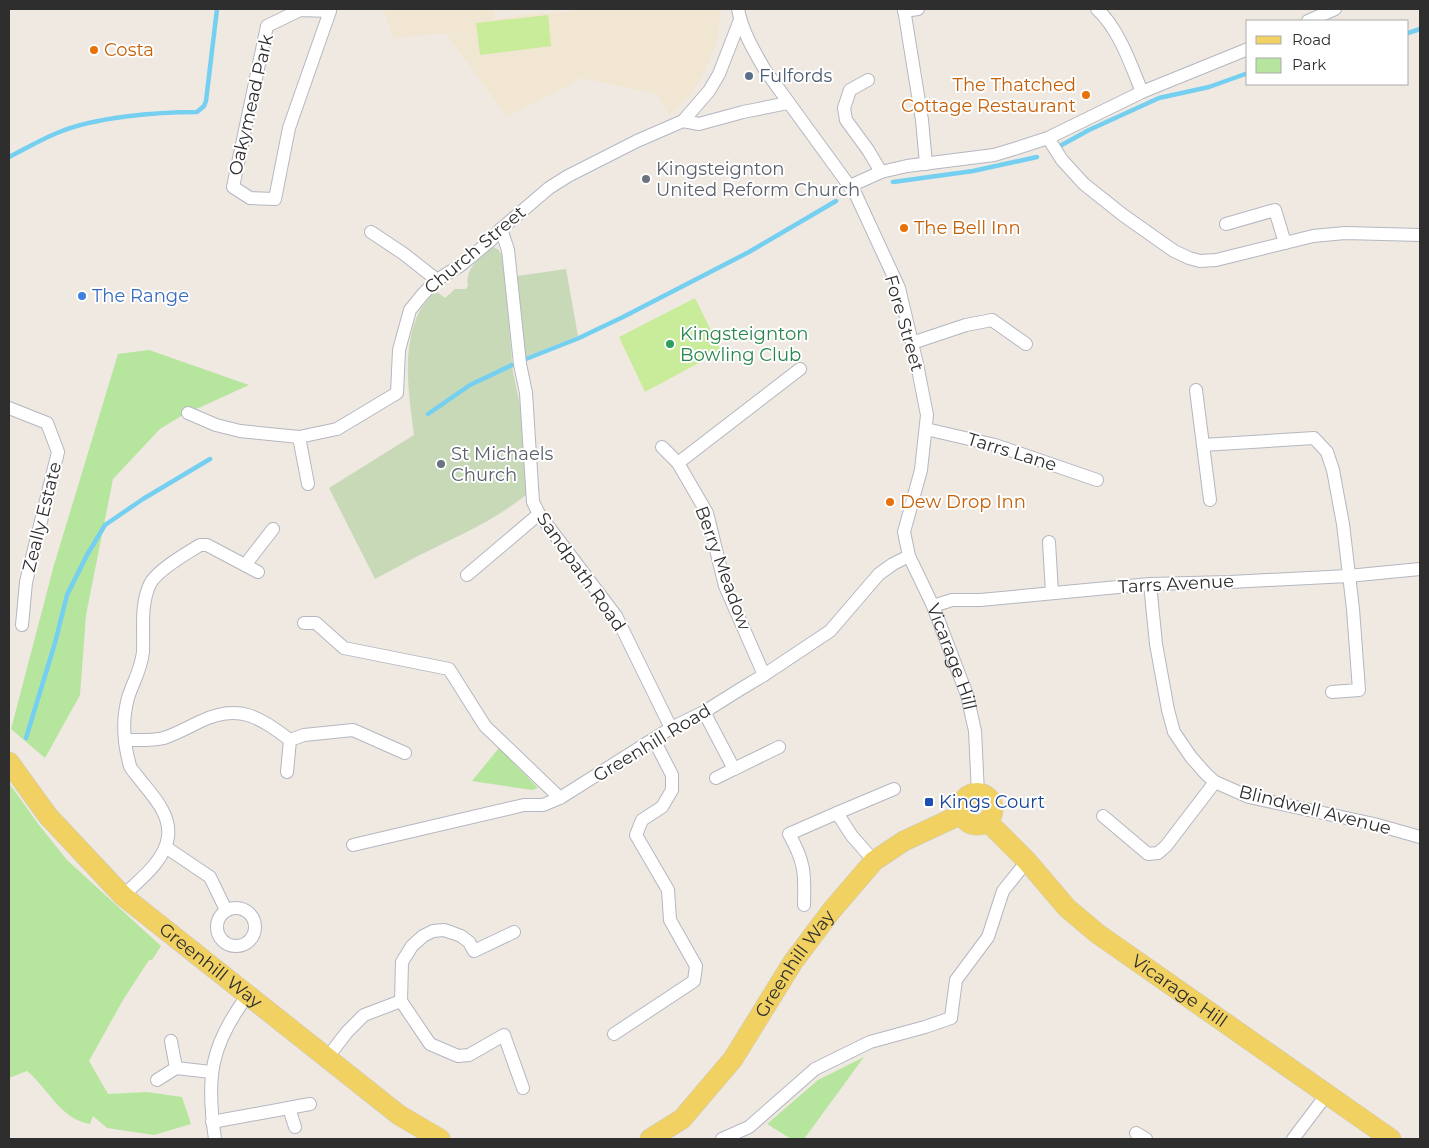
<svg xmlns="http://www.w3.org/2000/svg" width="1429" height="1148" viewBox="0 0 1429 1148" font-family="Montserrat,sans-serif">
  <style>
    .education { fill: #f0e6d1 }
    .green { fill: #b6e59e }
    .cemetery { fill: #c8d9b8 }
    .pitch { fill: #c9ec9a }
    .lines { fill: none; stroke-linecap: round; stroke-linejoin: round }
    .stream { stroke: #75cff0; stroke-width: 4.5 }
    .minor-casing { stroke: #b4b7c1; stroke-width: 14 }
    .primary-casing { stroke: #c9c9c9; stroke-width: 21 }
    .minor { stroke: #fff; stroke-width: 12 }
    .primary { stroke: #f2d163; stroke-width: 20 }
    .food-dot { fill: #e8710a; stroke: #fff; stroke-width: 2 }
    .service-dot { fill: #5c6f8a; stroke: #fff; stroke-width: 2 }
    .worship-dot { fill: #6b7280; stroke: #fff; stroke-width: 2 }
    .shop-dot { fill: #3f7fe0; stroke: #fff; stroke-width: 2 }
    .leisure-dot { fill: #2e9e5b; stroke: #fff; stroke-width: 2 }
    .transit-dot { fill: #1a4fb4; stroke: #fff; stroke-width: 2 }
    .labels { text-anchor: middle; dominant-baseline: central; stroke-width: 4; stroke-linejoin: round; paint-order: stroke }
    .food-label { font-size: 18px; fill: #c56008; stroke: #fff; text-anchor: start }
    .service-label { font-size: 18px; fill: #4e5e75; stroke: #fff; text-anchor: start }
    .street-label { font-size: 18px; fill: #2e2e2e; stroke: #fff }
    .worship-label { font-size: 18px; fill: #5b616d; stroke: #fff; text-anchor: start }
    .shop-label { font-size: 18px; fill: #366cbe; stroke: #fff; text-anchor: start }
    .leisure-label { font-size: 18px; fill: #27864d; stroke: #fff; text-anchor: start }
    .transit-label { font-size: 18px; fill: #164399; stroke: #fff; text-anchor: start }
  </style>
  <rect width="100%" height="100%" fill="#efe9e1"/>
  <path class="education" d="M 383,9 L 495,9 L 494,20 L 527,14 L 572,12 L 573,9 L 721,9 L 717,42 L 705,70 L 692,93 L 669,115 L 657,94 L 582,78 L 507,117 L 446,33 L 394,38 Z"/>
  <path class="green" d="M 149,350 L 249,385 L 181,416 L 160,429 L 113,479 L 86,615 L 80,695 L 45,758 L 11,729 L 54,565 L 118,354 Z
    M 499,748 L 538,788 L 532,790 L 472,781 Z
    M 9,783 L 39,825 L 67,860 L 161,946 L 152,960 L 149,960 L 123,1000 L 89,1061 L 108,1094 L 147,1092 L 182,1097 L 191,1124 L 154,1135 L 107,1128 L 93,1116 L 90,1124 C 60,1119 49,1089 27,1071 L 9,1078 Z
    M 864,1057 L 804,1139 L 791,1139 L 767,1124 L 818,1080 Z"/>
  <path class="cemetery" d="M 493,247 L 499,250 L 503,258 L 513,372 L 522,415 L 526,495 C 493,522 453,538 416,557 C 402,564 389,572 375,579 L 329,488 L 414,435 C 409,396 401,349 419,312 C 424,303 432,295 438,287 L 440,288 L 437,292 L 445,298 L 455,289 L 466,289 L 468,286 C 464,270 480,256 493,247 Z
    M 566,269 L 578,336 L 525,357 L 517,276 Z"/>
  <path class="pitch" d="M 548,15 L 551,46 L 480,55 L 476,23 Z
    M 695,298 L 721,351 L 645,392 L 619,337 Z"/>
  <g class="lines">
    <path class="stream" d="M 1408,33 L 1420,29
      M 1058,147 L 1089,130 L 1159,98 L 1209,87 L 1248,73
      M 9,157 C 25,149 40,140 57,133 C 94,117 157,112 197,112 L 204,106 L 206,101 L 217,9
      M 893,182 L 973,171 L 1037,157
      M 526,359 L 579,338 L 623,317 L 749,252 L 836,201
      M 428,414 L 470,385 L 512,365
      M 26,738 L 55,643 L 67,595 L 87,555 L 105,525 L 143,499 L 210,459"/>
    <g class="minor-casing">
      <g id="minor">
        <path d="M 329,9 L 330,11 L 289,128 L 275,199 L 250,198 L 233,187 L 267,26 L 300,10 L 330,11"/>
        <path id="s1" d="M 738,9 C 742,31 754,51 765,70 L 856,195 L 899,288 L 917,364 L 927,415 L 921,470 L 904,532 L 909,556 L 933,606 L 967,695 L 975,731 L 978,793"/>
        <path d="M 904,9 L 922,120 L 926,164"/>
        <path d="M 1097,9 C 1119,29 1131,65 1142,92"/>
        <path d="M 904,11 L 918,9"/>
        <path d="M 1308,21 L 1335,9"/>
        <path d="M 868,80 L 850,90 L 844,108 L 846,120 L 868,150 L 881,172"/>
        <path d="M 683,121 L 699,124 L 743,112 L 788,103"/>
        <path d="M 1048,138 L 1062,160 L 1084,184 L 1123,215 L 1174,251 L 1189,258 L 1200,261 L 1216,260 L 1313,236 L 1345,233 L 1420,235"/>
        <path d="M 850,186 L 881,172 L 907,166 L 994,155 L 1014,149 L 1048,138 L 1142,92 L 1248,49"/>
        <path d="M 1226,224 L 1275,210 L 1285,243"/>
        <path d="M 501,229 L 508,250 L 520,364 L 526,393 L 533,502 L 539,514 L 616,616 L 671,728"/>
        <path d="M 371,232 L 404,254 L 437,280"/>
        <path d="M 912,343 L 966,325 L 992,320 L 1026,344"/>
        <path d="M 1196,390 L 1210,500"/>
        <path d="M 9,408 L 47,423 L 58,452 L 26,582 L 22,625"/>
        <path d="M 188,413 L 216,425 L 240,431 L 299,437 L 337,429 L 397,393 L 399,350 L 405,328 L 410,310 L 423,294 L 437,280 L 461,265 L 490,241 L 501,229 L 549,188 L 568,176 L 637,141 L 683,121 L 709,91 L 719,74 L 740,20"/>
        <path d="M 926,429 L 995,445 L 1097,480"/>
        <path d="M 299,437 L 308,484"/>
        <path d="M 1203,445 L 1314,438 L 1327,452 L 1333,470 L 1343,524 L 1353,609 L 1359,690 L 1332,692"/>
        <path d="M 662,447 L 678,463 L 707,513 L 725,586 L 764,675"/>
        <path d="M 678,463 L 800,369"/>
        <path d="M 1049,542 L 1052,593"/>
        <path d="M 245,565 L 273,529"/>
        <path d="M 467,575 L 539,514"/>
        <path d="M 1150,584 L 1156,644 L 1168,710 L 1174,732 L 1191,757 L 1206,774 L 1215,782 L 1249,797 L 1374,824 L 1420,837"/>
        <path d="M 933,606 L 952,600 L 980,600 L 1150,584 L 1230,582 L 1348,576 L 1420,569"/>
        <path d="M 304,623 L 316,623 L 344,648 L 449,669 L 485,726 L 560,798"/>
        <path d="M 704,712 L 734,769 L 716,778"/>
        <path d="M 125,740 C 137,740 152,741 164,738 C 176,734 187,728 199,722 C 238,703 258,716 290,740 L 304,735 L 353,730 L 405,753"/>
        <path d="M 734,769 L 779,747"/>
        <path d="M 287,772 L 290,740"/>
        <path d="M 837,813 L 894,789"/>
        <path d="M 1103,816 L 1148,854 L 1158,853 L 1166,846 L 1215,782"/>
        <path d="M 353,845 L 524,805 L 543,805 L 560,798 L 671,728 L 704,712 L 739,690 L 764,675 L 830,631 L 879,574 L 893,564 L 909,556"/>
        <path d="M 167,848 L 210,877 L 226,910"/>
        <path d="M 123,896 C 139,880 165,861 168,837 C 171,815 154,797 141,781 C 138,776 132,771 130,766 C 124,745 122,720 128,698 C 133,682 141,670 143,652 C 144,630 140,605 150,584 C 157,570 187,553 200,545 L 207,545 L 258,572"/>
        <path d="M 804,905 C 805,874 805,862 789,834 L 837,813 L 852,836 L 874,861"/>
        <circle cx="236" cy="927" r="19"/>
        <path d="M 514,932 L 474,951 L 469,942 L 461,936 L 453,933 L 444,930 L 433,931 L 423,936 L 412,946 L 402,962 L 401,1001 L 430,1044 L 458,1056 L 469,1055 L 504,1035 L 523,1088"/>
        <path d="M 614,1034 L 694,981 L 696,966 L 670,920 L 668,890 L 636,835 L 642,820 L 662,807 L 672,790 L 672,775 L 654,740"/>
        <path d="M 171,1041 L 176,1068 L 211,1072"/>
        <path d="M 327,1058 L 347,1032 L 364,1015 L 401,1001"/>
        <path d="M 157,1080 L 176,1068"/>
        <path d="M 289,1108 L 295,1127"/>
        <path d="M 212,1122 L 310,1104"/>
        <path d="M 1136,1133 L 1146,1139"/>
        <path d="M 215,1139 C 206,1078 210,1046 247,996"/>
        <path d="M 722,1139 L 749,1127 L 815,1069 L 870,1042 L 925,1027 L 951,1018 L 956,980 L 988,937 L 1003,891 L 1027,861"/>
        <path d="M 1293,1139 L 1327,1094"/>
      </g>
    </g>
    <g class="primary-casing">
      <g id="primary">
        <path id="s2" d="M 9,762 L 48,816 L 123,896 L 399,1115 L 440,1139"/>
        <circle cx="977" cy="809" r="16"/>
        <path id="s3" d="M 987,821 L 1027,861 L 1067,908 L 1098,934 L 1391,1139"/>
        <path id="s4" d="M 650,1139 L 682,1119 L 733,1059 L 793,962 L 832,910 L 874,861 L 904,841 L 962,814"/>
      </g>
    </g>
    <use href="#minor" class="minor"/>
    <use href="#primary" class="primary"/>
  </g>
  <g class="food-dot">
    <circle cx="94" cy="50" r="5"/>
    <circle cx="1086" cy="95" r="5"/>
    <circle cx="904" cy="228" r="5"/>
    <circle cx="890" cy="502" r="5"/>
  </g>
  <circle class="service-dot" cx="749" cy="76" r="5"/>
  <g class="worship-dot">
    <circle cx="646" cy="179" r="5"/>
    <circle cx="441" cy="464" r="5"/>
  </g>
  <circle class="shop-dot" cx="82" cy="296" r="5"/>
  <circle class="leisure-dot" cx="670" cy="344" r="5"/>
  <rect class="transit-dot" x="924" y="797" width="10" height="10" rx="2.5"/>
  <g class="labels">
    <g class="food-label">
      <text x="104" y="50">Costa</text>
      <text x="1076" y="85" text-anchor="end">The Thatched<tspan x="1076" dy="21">Cottage Restaurant</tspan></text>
      <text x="914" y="228">The Bell Inn</text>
      <text x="900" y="502">Dew Drop Inn</text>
    </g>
    <g class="service-label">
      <text x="759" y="76">Fulfords</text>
    </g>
    <g class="street-label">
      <text transform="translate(251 105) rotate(-77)">Oakymead Park</text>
      <text transform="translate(475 250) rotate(-40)">Church Street</text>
      <text transform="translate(904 323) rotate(74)">Fore Street</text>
      <text transform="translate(1012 452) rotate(17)">Tarrs Lane</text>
      <text transform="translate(42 517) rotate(-76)">Zeally Estate</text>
      <text transform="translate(723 568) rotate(70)">Berry Meadow</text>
      <text transform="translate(581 572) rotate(55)">Sandpath Road</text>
      <text transform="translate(1176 584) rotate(-3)">Tarrs Avenue</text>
      <text stroke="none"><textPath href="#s1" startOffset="708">Vicarage Hill</textPath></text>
      <text transform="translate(652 743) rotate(-31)">Greenhill Road</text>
      <text transform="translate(1315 810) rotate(14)">Blindwell Avenue</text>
      <text stroke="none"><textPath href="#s4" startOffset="230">Greenhill Way</textPath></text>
      <text stroke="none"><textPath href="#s2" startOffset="288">Greenhill Way</textPath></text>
      <text stroke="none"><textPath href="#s3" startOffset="258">Vicarage Hill</textPath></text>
    </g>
    <g class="worship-label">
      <text x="656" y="169">Kingsteignton<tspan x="656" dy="21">United Reform Church</tspan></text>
      <text x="451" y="454">St Michaels<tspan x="451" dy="21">Church</tspan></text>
    </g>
    <g class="shop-label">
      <text x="92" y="296">The Range</text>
    </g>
    <g class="leisure-label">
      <text x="680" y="334">Kingsteignton<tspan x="680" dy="21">Bowling Club</tspan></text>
    </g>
    <g class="transit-label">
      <text x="939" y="802">Kings Court</text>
    </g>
  </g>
  <rect width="1429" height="1148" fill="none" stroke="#2e2e2e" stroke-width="20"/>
  <rect x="1246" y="20" width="162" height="65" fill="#ffffff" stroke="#ababab"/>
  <rect x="1256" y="36" width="25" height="8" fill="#f2d163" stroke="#ababab"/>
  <text x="1292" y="45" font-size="15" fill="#2e2e2e">Road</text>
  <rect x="1256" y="58" width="25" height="15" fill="#b6e59e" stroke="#ababab"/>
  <text x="1292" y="70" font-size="15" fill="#2e2e2e">Park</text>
</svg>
